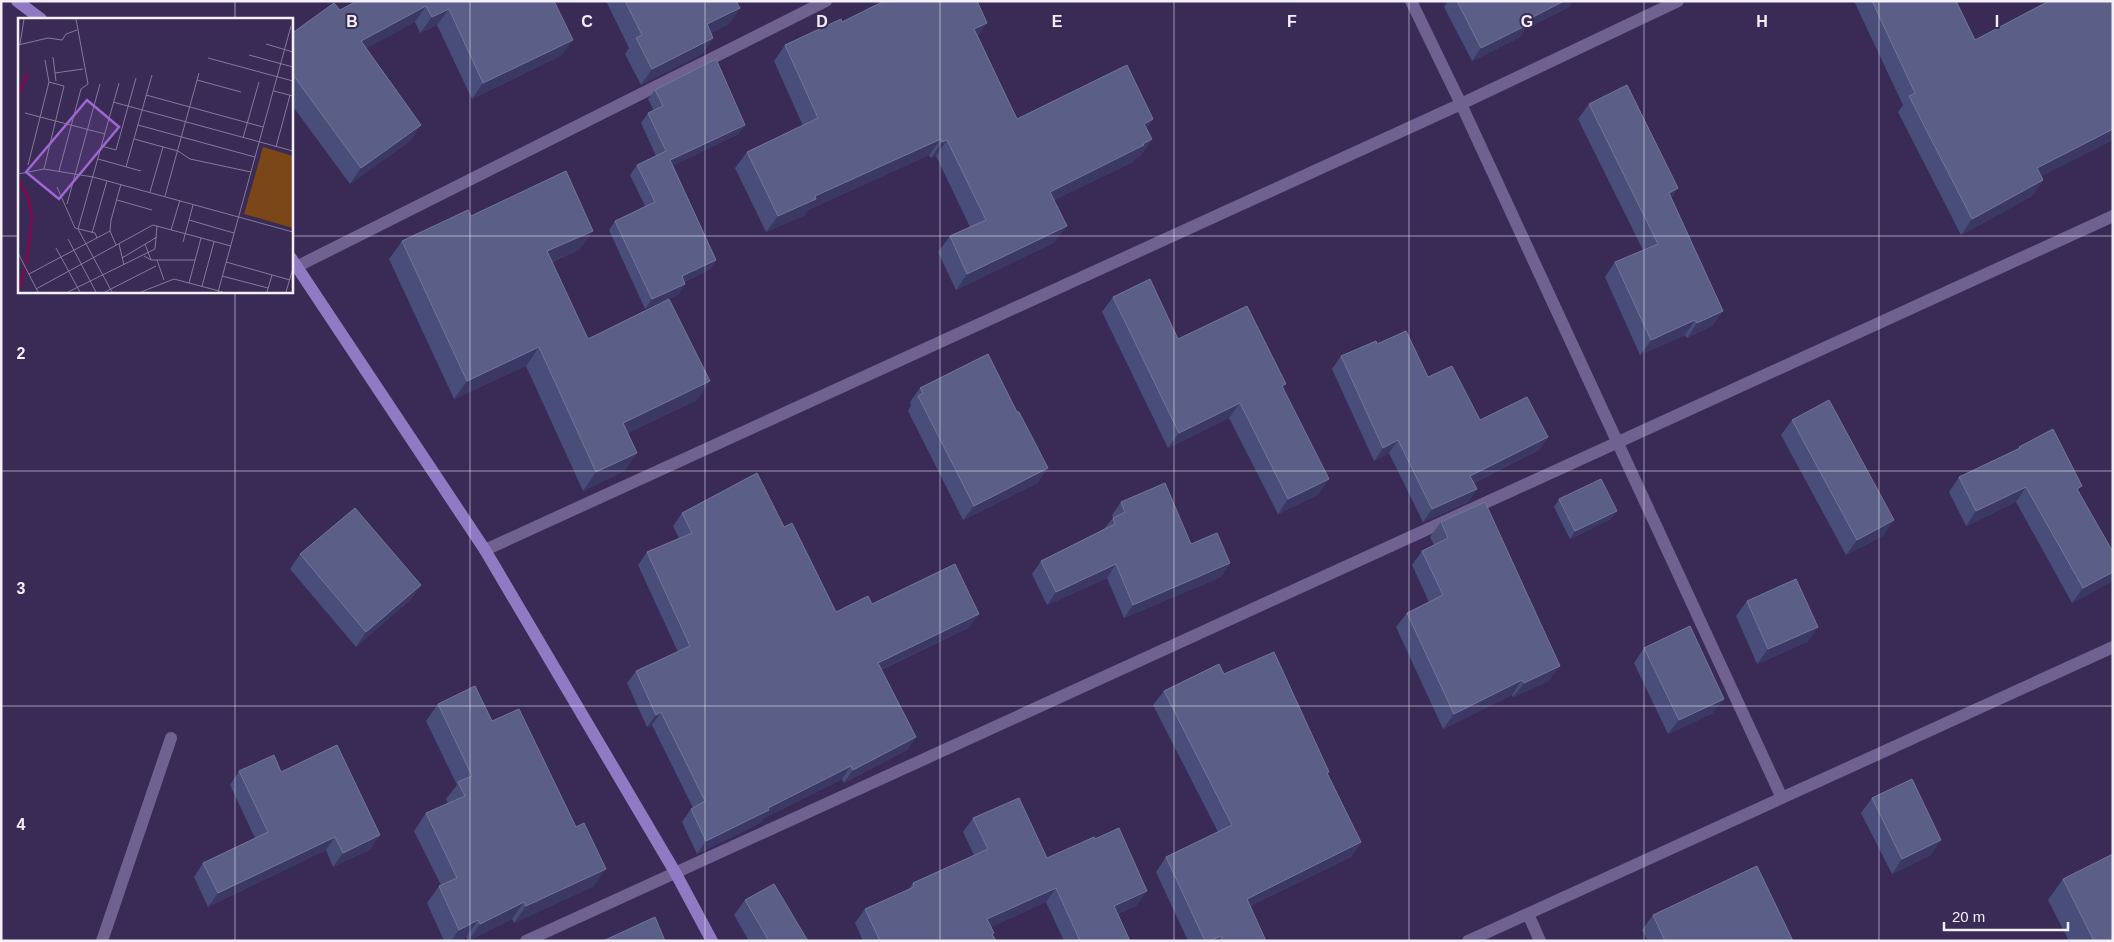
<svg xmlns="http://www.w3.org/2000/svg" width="2114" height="942" viewBox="0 0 2114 942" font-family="Arial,sans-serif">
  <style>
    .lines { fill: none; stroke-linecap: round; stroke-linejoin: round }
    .minor { stroke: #6f6291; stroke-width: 12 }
    .secondary { stroke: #917ac4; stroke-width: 12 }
    .wall { fill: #494d79 }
    .shaded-wall { fill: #3b3865 }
    .building { fill: #5b5f87; stroke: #737699 }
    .grid { fill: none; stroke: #f3f0fb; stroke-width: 1; stroke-opacity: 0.55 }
    .inset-river { fill: none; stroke: #89044b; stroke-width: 2.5 }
    .inset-road { fill: none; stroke: #837a98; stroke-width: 1 }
    .view { fill: #9f67d1; fill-opacity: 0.15; stroke: #9f67d1; stroke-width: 2.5 }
    .inset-edge { fill: none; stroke: #f3f0fb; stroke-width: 2.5 }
    .grid-label { font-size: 16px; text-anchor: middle; font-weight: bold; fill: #f3f0fb; stroke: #392b56; stroke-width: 4; stroke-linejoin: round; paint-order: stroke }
  </style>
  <rect width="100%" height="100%" fill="#392b56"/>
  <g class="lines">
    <path class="minor" d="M 1411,1 L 1461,104 L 1782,798
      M 298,266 L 826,1
      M 485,550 L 1461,104 L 1678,1
      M 1528,914 L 1540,941
      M 102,941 L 171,738
      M 526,941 L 2113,216
      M 1468,941 L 2113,647"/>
    <path class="secondary" d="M 17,1 L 41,19
      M 291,258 L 485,550 L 675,872 L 712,941"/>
  </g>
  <path class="wall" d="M 357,1 L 554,1 L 562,55 L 472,99 L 437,25 L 420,33 L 415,22 L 366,48 L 421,125 L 410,141 L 350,184 L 291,104 L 291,34 L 340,10 Z
    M 606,1 L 736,1 L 740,8 L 729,24 L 711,33 L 713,38 L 702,54 L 641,85 L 625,54 L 629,48 Z
    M 1446,1 L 1573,1 L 1569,7 L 1525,29 L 1520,37 L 1472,61 L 1444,7 L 1447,2 Z
    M 1854,1 L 1956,1 L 1975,40 L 2048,1 L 2113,1 L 2113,140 L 2041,176 L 2043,180 L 2032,196 L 1961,235 L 1898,112 L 1903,105 Z
    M 842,22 L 978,36 L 1017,119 L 1153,119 L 1147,128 L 1152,139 L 1141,155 L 1135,159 L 1133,162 L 1054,200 L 1055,242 L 956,290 L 938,252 L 950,236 L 970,227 L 936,156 L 931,158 L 929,155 L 808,210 L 805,215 L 766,232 L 735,168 L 747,152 L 803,126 L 774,61 L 785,45 Z
    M 655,90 L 739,134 L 673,165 L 716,260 L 710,269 L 684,282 L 679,294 L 645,309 L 609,230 L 615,221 L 645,206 L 630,175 L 637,165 L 656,156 L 641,123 L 648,113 L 654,111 L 648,99 Z
    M 1589,104 L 1678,188 L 1671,198 L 1723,311 L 1712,326 L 1687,338 L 1685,335 L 1640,355 L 1605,277 L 1615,262 L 1643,250 L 1578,119 Z
    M 471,216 L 580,249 L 552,262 L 588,339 L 697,400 L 628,433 L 637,453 L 624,471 L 583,491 L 526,366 L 454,399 L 389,259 L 402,241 Z
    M 1113,297 L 1178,339 L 1283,388 L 1319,494 L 1278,514 L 1229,418 L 1168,448 L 1102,312 Z
    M 1377,344 L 1428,377 L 1480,420 L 1548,437 L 1539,450 L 1474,483 L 1477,489 L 1468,502 L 1423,522 L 1389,453 L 1374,461 L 1332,369 L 1341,356 Z
    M 920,388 L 1017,412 L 1048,468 L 1037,483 L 963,520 L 908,411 L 911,405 L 910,402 Z
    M 1792,420 L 1884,535 L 1846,555 L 1781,435 Z
    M 2019,447 L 2079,491 L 2111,582 L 2072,603 L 2016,502 L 1966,526 L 1949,492 L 1959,477 L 2017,450 Z
    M 1559,499 L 1611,519 L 1570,539 L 1554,507 Z
    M 1121,502 L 1191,544 L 1230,563 L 1221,577 L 1124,618 L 1107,578 L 1047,605 L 1032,574 L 1041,561 L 1104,529 L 1113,518 L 1112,515 Z
    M 682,513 L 784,527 L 836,612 L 872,604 L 970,627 L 881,670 L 916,737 L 907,750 L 844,783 L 842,779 L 764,818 L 760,823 L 697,854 L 682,822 L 691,809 L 693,808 L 652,725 L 647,727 L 627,683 L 636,671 L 678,652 L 638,565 L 647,552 L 679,538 L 673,526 Z
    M 1441,522 L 1549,681 L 1513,697 L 1512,695 L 1443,729 L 1396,627 L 1407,613 L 1429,602 L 1412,565 L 1422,551 L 1434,545 L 1430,537 Z
    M 300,554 L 421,585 L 410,600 L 356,647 L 290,569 Z
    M 1747,601 L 1818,627 L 1807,642 L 1757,664 L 1736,616 Z
    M 1644,648 L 1713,713 L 1668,734 L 1634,663 Z
    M 1224,674 L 1327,774 L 1361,842 L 1351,857 L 1250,906 L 1266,941 L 1188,941 L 1156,872 L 1166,857 L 1218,832 L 1153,705 L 1164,691 Z
    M 438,704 L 492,721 L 594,886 L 514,923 L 512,919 L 468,941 L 466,937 L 459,941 L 444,941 L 427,903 L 439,886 L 441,885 L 414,831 L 426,813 L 448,803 L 446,799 L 457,785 L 426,721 Z
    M 239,771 L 281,772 L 371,849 L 333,867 L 326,850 L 208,907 L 194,877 L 203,863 L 255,838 L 230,785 Z
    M 1872,798 L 1931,855 L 1892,874 L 1861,813 Z
    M 973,818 L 1047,858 L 1137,905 L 1118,914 L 1130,941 L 1064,941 L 1046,902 L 991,927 L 994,933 L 993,935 L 996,941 L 863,941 L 855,923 L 865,909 L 908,890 L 913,883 L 974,855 L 963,832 Z
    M 2063,879 L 2113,941 L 2069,941 L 2048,900 Z
    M 745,900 L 808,941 L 749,941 L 734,915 Z
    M 1653,915 L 1793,941 L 1648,941 L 1642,930 Z"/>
  <path class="shaded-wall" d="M 1564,1 L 1573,1 L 1569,7 L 1525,29 L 1520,37 L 1472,61 L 1481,48 L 1527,20 Z
    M 426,6 L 415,22 L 350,57 L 361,41 Z
    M 740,8 L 729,24 L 696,40 L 707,24 Z
    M 449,9 L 437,25 L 420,33 L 432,17 Z
    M 987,23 L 976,39 L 974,29 Z
    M 713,38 L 702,54 L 641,85 L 652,69 Z
    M 573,40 L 562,55 L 472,99 L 483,83 Z
    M 1153,119 L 1142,135 L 1144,124 Z
    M 421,125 L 410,141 L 350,184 L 361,168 Z
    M 745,125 L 739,134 L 664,170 L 670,160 Z
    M 2113,129 L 2113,140 L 2025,184 L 2037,168 Z
    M 941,139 L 929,155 L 808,210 L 805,215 L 766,232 L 778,216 L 815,196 Z
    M 1152,139 L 1141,155 L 1135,159 L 1133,162 L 1039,208 L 1050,192 Z
    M 947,140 L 936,156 L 931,158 L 942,142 Z
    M 2043,180 L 2032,196 L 1961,235 L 1972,219 Z
    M 1678,188 L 1668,203 L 1669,193 Z
    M 1067,226 L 1055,242 L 956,290 L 967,274 Z
    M 593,231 L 580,249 L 534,269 L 547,251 Z
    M 716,260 L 710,269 L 675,286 L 682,276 Z
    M 685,284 L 679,294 L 645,309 L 652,299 Z
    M 1723,311 L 1712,326 L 1687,338 L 1697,323 Z
    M 1695,320 L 1685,335 L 1640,355 L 1651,340 Z
    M 539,347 L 526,366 L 454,399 L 467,381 Z
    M 710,381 L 697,400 L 610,442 L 623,423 Z
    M 1240,403 L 1229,418 L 1168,448 L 1179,433 Z
    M 1548,437 L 1539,450 L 1461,489 L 1470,476 Z
    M 1398,440 L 1389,453 L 1374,461 L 1383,448 Z
    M 637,453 L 624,471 L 583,491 L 596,472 Z
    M 1048,468 L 1037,483 L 963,520 L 974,506 Z
    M 1329,479 L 1319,494 L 1278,514 L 1288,499 Z
    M 2026,487 L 2016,502 L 1966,526 L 1976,511 Z
    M 1477,489 L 1468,502 L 1423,522 L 1432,509 Z
    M 1617,511 L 1611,519 L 1570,539 L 1575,531 Z
    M 1894,520 L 1884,535 L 1846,555 L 1857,540 Z
    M 1230,563 L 1221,577 L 1124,618 L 1133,605 Z
    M 1116,564 L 1107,578 L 1047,605 L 1056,592 Z
    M 2113,572 L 2113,579 L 2111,582 L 2072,603 L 2083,588 Z
    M 421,585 L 410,600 L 356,647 L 366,632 Z
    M 979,614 L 970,627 L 869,675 L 878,663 Z
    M 1818,627 L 1807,642 L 1757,664 L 1768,649 Z
    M 1560,666 L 1549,681 L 1513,697 L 1524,683 Z
    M 1522,680 L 1512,695 L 1443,729 L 1454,714 Z
    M 1724,699 L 1713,713 L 1668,734 L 1679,720 Z
    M 661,712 L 652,725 L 647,727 L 656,715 Z
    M 916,737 L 907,750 L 844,783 L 853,770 Z
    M 851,766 L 842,779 L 764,818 L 760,823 L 697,854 L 706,841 L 768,808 Z
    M 380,835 L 371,849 L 333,867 L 343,853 Z
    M 335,837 L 326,850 L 208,907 L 218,893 Z
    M 1941,840 L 1931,855 L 1892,874 L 1902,859 Z
    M 1361,842 L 1351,857 L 1236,913 L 1247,899 Z
    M 606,869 L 594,886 L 514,923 L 526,906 Z
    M 1056,888 L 1046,902 L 978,933 L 987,919 Z
    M 1147,891 L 1137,905 L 1104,920 L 1114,906 Z
    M 524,902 L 512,919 L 468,941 L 480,924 Z
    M 478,920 L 466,937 L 459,941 L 451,941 L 459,930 Z
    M 1221,936 L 1217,941 L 1210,941 Z"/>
  <path class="building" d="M 357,1 L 554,1 L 573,40 L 483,83 L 449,9 L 432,17 L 426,6 L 361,41 L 421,125 L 361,168 L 291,72 L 291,34 L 334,3 L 340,10 Z
    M 625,1 L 736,1 L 740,8 L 707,24 L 713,38 L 652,69 L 636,38 L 642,35 Z
    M 884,1 L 977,1 L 987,23 L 974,29 L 1017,119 L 1127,65 L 1153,119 L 1144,124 L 1152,139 L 1143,144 L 1144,145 L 1050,192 L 1067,226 L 967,274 L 950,236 L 986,220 L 947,140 L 942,142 L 941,139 L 815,196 L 816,199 L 778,216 L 747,152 L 818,118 L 785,45 L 841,19 L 842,22 Z
    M 1457,1 L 1564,1 L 1527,20 L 1529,24 L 1481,48 Z
    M 1872,1 L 1956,1 L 1975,40 L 2049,1 L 2113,1 L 2113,129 L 2037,168 L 2043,180 L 1972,219 L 1909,96 L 1915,93 Z
    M 716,59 L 745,125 L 670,160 L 716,260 L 682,276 L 685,284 L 652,299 L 615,221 L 655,202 L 637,165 L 666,151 L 648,113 L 663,106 L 655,90 Z
    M 1627,85 L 1678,188 L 1669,193 L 1723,311 L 1697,323 L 1695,320 L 1651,340 L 1615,262 L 1658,244 L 1589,104 Z
    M 566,171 L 593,231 L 547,251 L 588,339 L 669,299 L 710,381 L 623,423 L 637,453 L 596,472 L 539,347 L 467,381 L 402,241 L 468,210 L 471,216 Z
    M 1150,279 L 1178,339 L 1247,306 L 1286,384 L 1282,386 L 1329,479 L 1288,499 L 1240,403 L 1179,433 L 1113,297 Z
    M 1406,331 L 1428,377 L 1452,366 L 1480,420 L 1527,397 L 1548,437 L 1470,476 L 1477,489 L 1432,509 L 1398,440 L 1383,448 L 1341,356 L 1376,341 L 1377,344 Z
    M 988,354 L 1017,412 L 1019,412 L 1048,468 L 974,506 L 918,396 L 923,393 L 920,388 Z
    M 1829,400 L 1894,520 L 1857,540 L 1792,420 Z
    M 2053,429 L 2082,486 L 2077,489 L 2113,552 L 2113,572 L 2083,588 L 2026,487 L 1976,511 L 1959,477 L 2020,448 L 2019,447 Z
    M 757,473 L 784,527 L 792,523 L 836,612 L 868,596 L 872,604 L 955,564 L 979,614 L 878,663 L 916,737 L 853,770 L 851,766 L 768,808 L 769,810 L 706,841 L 691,809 L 705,801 L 661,712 L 656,715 L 636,671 L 690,646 L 647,552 L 692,533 L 682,513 Z
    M 1601,479 L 1617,511 L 1575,531 L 1559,499 Z
    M 1165,483 L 1191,544 L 1217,533 L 1230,563 L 1133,605 L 1116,564 L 1056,592 L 1041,561 L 1115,524 L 1113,518 L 1125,512 L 1121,502 Z
    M 1485,502 L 1560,666 L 1524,683 L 1522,680 L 1454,714 L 1407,613 L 1443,595 L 1422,551 L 1448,538 L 1441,522 Z
    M 355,508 L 421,585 L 366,632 L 300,554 Z
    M 1796,579 L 1818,627 L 1768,649 L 1747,601 Z
    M 1690,626 L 1724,699 L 1679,720 L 1644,648 Z
    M 1274,652 L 1329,772 L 1327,773 L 1361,842 L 1247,899 L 1266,941 L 1223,941 L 1221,936 L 1210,941 L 1205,941 L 1166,857 L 1232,825 L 1164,691 L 1219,664 L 1224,674 Z
    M 475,686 L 492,721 L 519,709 L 576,827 L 584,823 L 606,869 L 526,906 L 524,902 L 480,924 L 478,920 L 459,930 L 439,886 L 457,878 L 426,813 L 465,796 L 458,782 L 472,776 L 438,704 Z
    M 337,745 L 380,835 L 343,853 L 335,837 L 218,893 L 203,863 L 268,832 L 239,771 L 274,755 L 281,772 Z
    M 1912,779 L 1941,840 L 1902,859 L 1872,798 Z
    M 1019,798 L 1047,858 L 1094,837 L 1095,839 L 1119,828 L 1147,891 L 1114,906 L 1130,941 L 1080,941 L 1056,888 L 987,919 L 994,933 L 992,934 L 996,941 L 880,941 L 865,909 L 914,887 L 913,883 L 988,849 L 973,818 Z
    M 2113,854 L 2113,941 L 2094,941 L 2063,879 Z
    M 1757,866 L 1793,941 L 1665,941 L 1653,915 Z
    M 774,884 L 808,941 L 769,941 L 745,900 Z
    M 655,917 L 665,941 L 603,941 Z"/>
  <path class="grid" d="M 235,1 L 235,19M 470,1 L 470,941M 705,1 L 705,941M 940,1 L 940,941M 1174,1 L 1174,941M 1409,1 L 1409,941M 1644,1 L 1644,941M 1879,1 L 1879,941M 1,236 L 19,236M 291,236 L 2113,236M 235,291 L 235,941M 1,471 L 2113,471M 1,706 L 2113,706"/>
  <g transform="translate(18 18)">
    <rect width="275" height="275" fill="#392b56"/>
    <path d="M 245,129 L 275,138 L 275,210 L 226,196 Z" fill="#7c4718"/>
    <path class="inset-river" d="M 0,78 L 10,55M 0,161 L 10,179 L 14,200 L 8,246M 0,274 L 7,250"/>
    <path class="inset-road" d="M 2,26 L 6,1M 248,26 L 275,34M 0,27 L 30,20 L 44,22 L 48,16 L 59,12M 231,37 L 275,49M 35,39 L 38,63M 190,40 L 275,63M 37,55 L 65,51M 179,62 L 223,74M 256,73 L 275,78M 128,77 L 245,109M 95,84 L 275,133M 7,95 L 87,116M 120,107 L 237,139M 225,120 L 241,64M 116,121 L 160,133 L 172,141 L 233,154M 83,128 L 98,132 L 118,60M 258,129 L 272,77M 80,141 L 123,153M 10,147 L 31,64 L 27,42M 108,149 L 134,57M 26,151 L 46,68 L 31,64M 41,153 L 63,71 L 70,66 L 58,1M 0,156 L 26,151 L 75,159 L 275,214M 39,169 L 57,210 L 77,215 L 79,220M 132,174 L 145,129M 147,178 L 181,55M 99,182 L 134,192M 49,186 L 82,66M 171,202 L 216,215M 60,211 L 101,65M 60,211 L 94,274M 153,212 L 162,182M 74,215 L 89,163M 50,221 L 78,274M 165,224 L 175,187M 101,226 L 106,247M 127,226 L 133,242M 98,227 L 92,213 L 93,202 L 103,166M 38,230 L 62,274M 0,235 L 20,274M 126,238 L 133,242 L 177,242M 104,240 L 139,219M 139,242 L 146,262M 208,244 L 272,262M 11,256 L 92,213M 204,258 L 250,270M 171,265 L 183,220M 184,268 L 196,224M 18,271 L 135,207 L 213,228M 50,274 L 137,231 L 139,208M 87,274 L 138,248M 123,274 L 156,261 L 205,274M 200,274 L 273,8M 249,274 L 254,257M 268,274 L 275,250"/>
    <path class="view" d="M 69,82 L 101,109 L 41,181 L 8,154 Z"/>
    <rect width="275" height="275" class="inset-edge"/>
  </g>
  <g class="grid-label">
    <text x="352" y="27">B</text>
    <text x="587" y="27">C</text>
    <text x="822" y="27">D</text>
    <text x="1057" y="27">E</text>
    <text x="1292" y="27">F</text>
    <text x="1527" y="27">G</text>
    <text x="1762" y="27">H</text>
    <text x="1997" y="27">I</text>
    <text x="21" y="359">2</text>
    <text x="21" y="594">3</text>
    <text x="21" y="830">4</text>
  </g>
  <rect width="2114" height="942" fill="none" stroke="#f3f0fb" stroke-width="5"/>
  <path d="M1944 922v8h124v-8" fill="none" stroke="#f3f0fb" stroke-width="2.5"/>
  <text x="1952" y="922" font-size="15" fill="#f3f0fb" stroke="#392b56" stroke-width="4" paint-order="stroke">20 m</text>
</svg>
